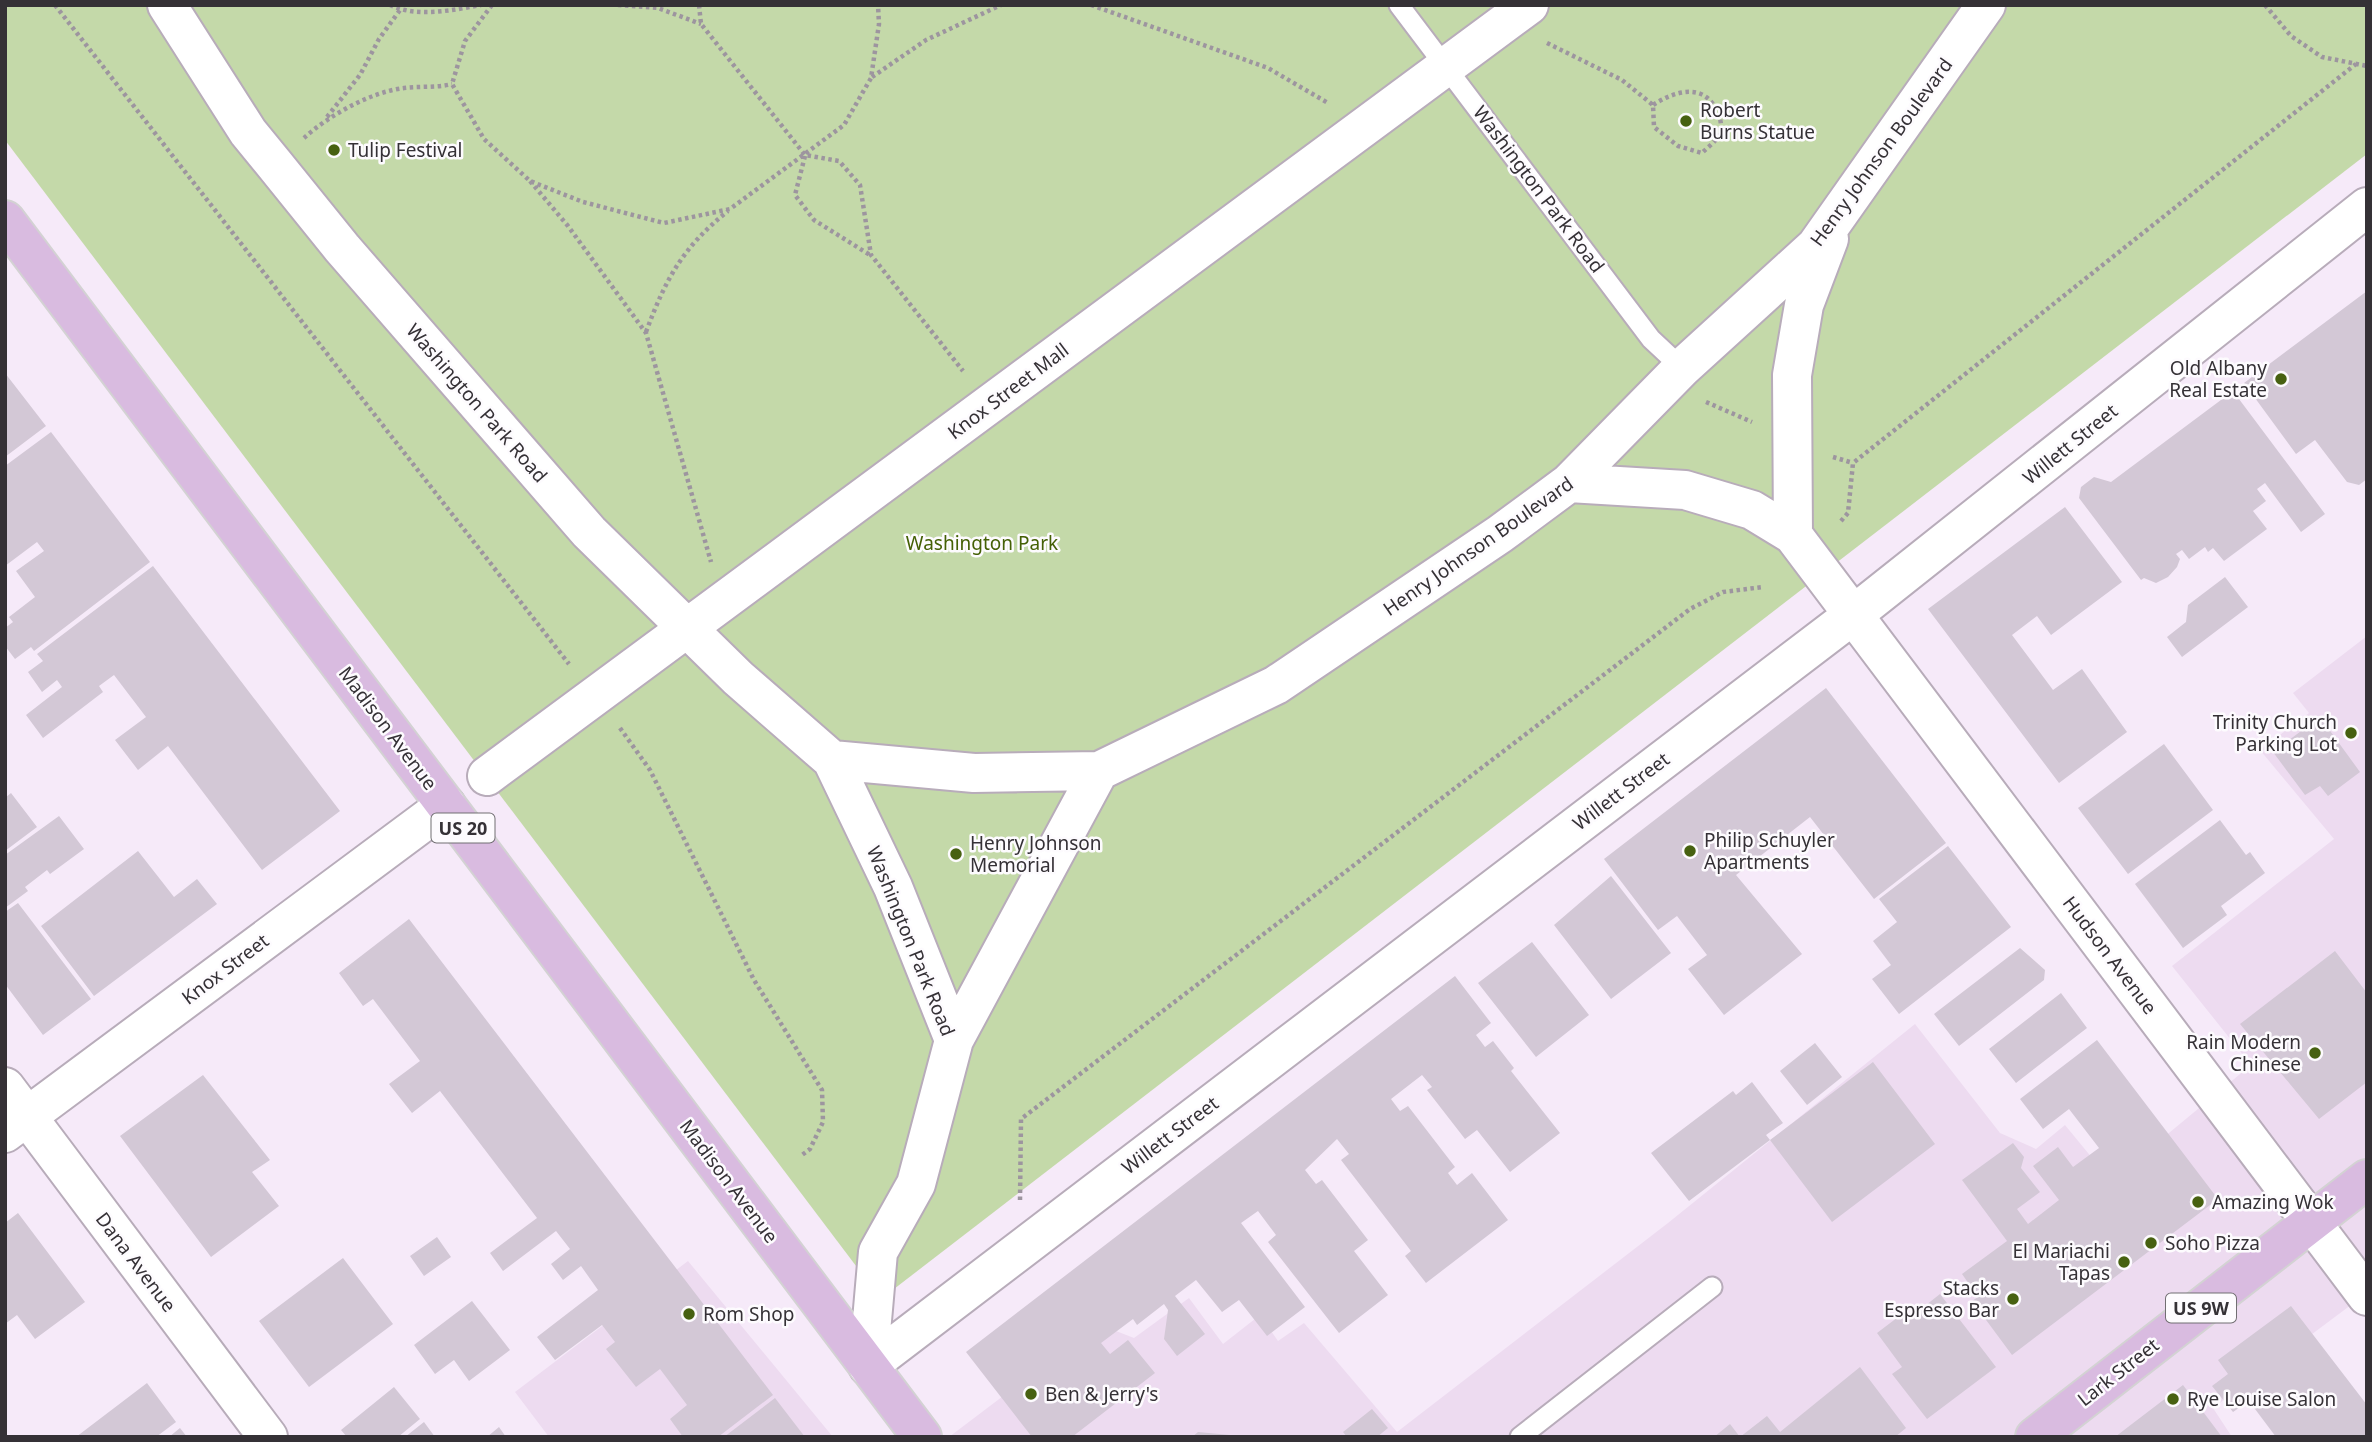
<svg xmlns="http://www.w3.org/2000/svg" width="2372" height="1442" viewBox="0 0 2372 1442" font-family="'Noto Sans',sans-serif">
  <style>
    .built { fill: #eddbf0 }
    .green { fill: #c4d9a9 }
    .building { fill: #d3c8d6 }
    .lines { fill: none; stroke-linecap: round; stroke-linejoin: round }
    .lane-casing { stroke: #b8acba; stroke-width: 23 }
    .street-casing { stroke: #b8acba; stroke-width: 42 }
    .primary-casing { stroke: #d3d2d3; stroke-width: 42 }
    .path { stroke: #9d959f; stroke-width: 4.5; stroke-dasharray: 3.5 3.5; stroke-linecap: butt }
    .lane { stroke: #fff; stroke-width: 19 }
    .street { stroke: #fff; stroke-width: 38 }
    .primary { stroke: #d9bbe0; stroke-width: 38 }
    .poi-dot { fill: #476111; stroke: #fdfbfe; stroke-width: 2.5 }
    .labels { text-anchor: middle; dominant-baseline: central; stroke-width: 5; stroke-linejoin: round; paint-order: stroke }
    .shield { fill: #fdfbfe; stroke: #716e72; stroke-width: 2 }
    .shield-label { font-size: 18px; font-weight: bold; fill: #353136 }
    .poi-label { font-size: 19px; fill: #353136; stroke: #fdfbfe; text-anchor: start }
    .street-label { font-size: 19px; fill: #353136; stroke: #fdfbfe }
    .park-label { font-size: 19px; fill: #446005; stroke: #fdfbfe }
  </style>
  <rect width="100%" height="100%" fill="#f6eaf9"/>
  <path class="built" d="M 2367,636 L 2367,1293 L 2213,1408 L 2232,1437 L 949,1437 L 1098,1324 L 1134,1338 L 1189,1298 L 1223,1344 L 1260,1315 L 1278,1341 L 1304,1323 L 1397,1432 L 1668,1223 L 1915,1024 L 2000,1133 L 2036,1149 L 2065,1125 L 2111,1181 L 2251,1065 L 2172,966 L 2334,839 L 2260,750 L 2309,713 L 2293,693 Z
    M 688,1261 L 833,1437 L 549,1437 L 515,1392 Z"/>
  <path class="green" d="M 5,5 L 2367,5 L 2367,154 L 881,1299 L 5,140 Z"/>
  <path class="building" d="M 2367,291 L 2367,479 L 2359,485 L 2347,482 L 2315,440 L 2296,454 L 2244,383 Z
    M 5,373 L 46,426 L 5,457 Z
    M 2233,391 L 2325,514 L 2301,532 L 2265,483 L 2257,489 L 2266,501 L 2253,511 L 2267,529 L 2224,561 L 2213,548 L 2208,552 L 2205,547 L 2189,559 L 2182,550 L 2176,554 L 2180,559 L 2177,567 L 2168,577 L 2156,583 L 2144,578 L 2141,580 L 2079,498 L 2081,487 L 2094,477 L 2111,482 Z
    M 51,432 L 150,562 L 34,651 L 31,647 L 15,659 L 5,646 L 5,628 L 13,622 L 9,617 L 35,597 L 16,571 L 44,551 L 37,542 L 5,566 L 5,466 Z
    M 2065,507 L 2122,582 L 2051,635 L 2037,616 L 2012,635 L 2053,690 L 2082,669 L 2127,732 L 2059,783 L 1928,609 Z
    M 153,566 L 340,811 L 262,870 L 168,746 L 138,770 L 115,740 L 146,717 L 114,675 L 99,686 L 103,692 L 43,738 L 26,715 L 62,687 L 57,680 L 42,692 L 28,672 L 43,661 L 37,654 Z
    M 2225,577 L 2248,607 L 2182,657 L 2167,637 L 2186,622 L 2188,605 Z
    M 1826,688 L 1946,843 L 1874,899 L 1810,817 L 1736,875 L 1802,954 L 1724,1015 L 1688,969 L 1707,955 L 1677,916 L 1658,930 L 1604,859 Z
    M 2320,717 L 2360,772 L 2328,796 L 2320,786 L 2305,795 L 2273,752 Z
    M 2164,744 L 2213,810 L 2128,874 L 2078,808 Z
    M 11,793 L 37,827 L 5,851 L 5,798 Z
    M 59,816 L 84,849 L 50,874 L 47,870 L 25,887 L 28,891 L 5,908 L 5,855 Z
    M 2220,820 L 2246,855 L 2250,852 L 2265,873 L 2221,906 L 2227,915 L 2183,948 L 2135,884 Z
    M 1948,846 L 2011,927 L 1899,1014 L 1872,979 L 1891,965 L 1873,941 L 1897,922 L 1879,899 Z
    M 138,851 L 174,897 L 197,879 L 217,904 L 94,996 L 41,926 Z
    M 1611,876 L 1671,953 L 1611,999 L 1554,925 Z
    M 18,903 L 91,999 L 43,1035 L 5,984 L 5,912 Z
    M 409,919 L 773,1395 L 718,1437 L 683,1437 L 670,1419 L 687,1405 L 660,1369 L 636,1387 L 606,1349 L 615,1342 L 602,1325 L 555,1360 L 537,1337 L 598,1290 L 581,1266 L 563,1280 L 551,1264 L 570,1249 L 556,1231 L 503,1271 L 490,1253 L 537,1218 L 440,1091 L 412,1113 L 389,1084 L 420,1061 L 373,999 L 363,1006 L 339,973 Z
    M 1532,942 L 1589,1015 L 1536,1057 L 1478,983 Z
    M 2020,948 L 2045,970 L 2044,980 L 1959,1046 L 1934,1014 Z
    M 2335,951 L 2367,993 L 2367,1082 L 2319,1119 L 2240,1024 Z
    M 1455,976 L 1491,1023 L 1476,1035 L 1485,1047 L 1493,1041 L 1514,1068 L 1511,1071 L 1560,1133 L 1510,1172 L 1477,1130 L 1465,1139 L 1427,1090 L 1432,1087 L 1422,1075 L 1391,1099 L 1400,1111 L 1408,1106 L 1455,1167 L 1448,1173 L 1457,1185 L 1472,1173 L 1508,1220 L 1426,1283 L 1405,1256 L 1411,1251 L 1341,1160 L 1349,1154 L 1337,1139 L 1305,1170 L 1316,1184 L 1322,1180 L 1368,1240 L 1354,1251 L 1388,1295 L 1339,1333 L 1268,1242 L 1276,1235 L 1258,1211 L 1241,1223 L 1305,1307 L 1267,1336 L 1239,1300 L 1222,1312 L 1196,1280 L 1175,1296 L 1205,1334 L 1177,1356 L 1164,1339 L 1168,1310 L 1164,1304 L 1137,1325 L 1133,1319 L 1101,1343 L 1110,1354 L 1128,1340 L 1155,1373 L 1072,1437 L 1032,1437 L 966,1352 Z
    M 2061,993 L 2087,1028 L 2016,1083 L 1989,1049 Z
    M 2097,1040 L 2218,1199 L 2012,1355 L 1972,1301 L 1978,1297 L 1962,1274 L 2007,1241 L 1962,1180 L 2013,1143 L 2024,1157 L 2021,1168 L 2040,1192 L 2017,1209 L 2028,1224 L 2059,1200 L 2033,1166 L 2058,1147 L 2073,1167 L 2099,1148 L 2069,1109 L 2043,1129 L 2020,1099 Z
    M 1815,1043 L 1842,1077 L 1807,1105 L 1780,1071 Z
    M 1873,1062 L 1935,1144 L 1832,1222 L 1770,1140 Z
    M 203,1075 L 270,1160 L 252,1172 L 279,1206 L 211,1257 L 120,1136 Z
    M 1752,1082 L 1783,1123 L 1766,1135 L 1770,1140 L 1689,1201 L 1651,1153 L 1733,1091 L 1736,1095 Z
    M 18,1213 L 85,1302 L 35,1339 L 17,1315 L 5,1324 L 5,1223 Z
    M 437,1237 L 451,1257 L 424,1276 L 410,1256 Z
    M 343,1258 L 393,1324 L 309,1387 L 259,1321 Z
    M 1940,1294 L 1996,1367 L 1927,1419 L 1892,1374 L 1902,1367 L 1877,1333 L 1902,1314 L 1907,1320 Z
    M 472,1301 L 510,1350 L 469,1381 L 454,1360 L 435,1374 L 414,1345 Z
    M 2291,1306 L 2367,1405 L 2367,1437 L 2276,1437 L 2249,1401 L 2233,1412 L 2212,1386 L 2228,1374 L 2218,1360 Z
    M 1860,1367 L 1906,1428 L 1895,1437 L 1714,1437 L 1730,1424 L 1740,1437 L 1767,1416 L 1780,1432 Z
    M 147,1383 L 176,1422 L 156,1437 L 76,1437 Z
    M 2183,1385 L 2222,1437 L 2115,1437 L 2128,1427 Z
    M 394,1387 L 420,1419 L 398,1437 L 347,1437 L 341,1430 Z
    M 775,1398 L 805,1437 L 724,1437 Z
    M 1372,1409 L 1388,1428 L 1377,1437 L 1347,1437 L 1343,1432 Z
    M 424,1422 L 435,1437 L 405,1437 Z
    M 499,1427 L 506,1437 L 487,1437 Z
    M 180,1428 L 187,1437 L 169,1437 Z
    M 1198,1432 L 1230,1435 L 1230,1437 L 1192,1437 Z"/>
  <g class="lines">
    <g class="lane-casing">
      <path id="lane" d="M 1399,5 L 1651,339 L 1682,368
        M 1520,1437 L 1712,1287"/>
    </g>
    <g class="street-casing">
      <path id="street" d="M 167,5 L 248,132 L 275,165 L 342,248 L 589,532 L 738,678 L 832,760 L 974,773 L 1099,771
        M 1569,483 L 1685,490 L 1752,510 L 1793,535 L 2367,1296
        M 1793,535 L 1792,375 L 1804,305 L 1829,239
        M 832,760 L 893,887 L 954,1040 L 916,1184 L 878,1252 L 868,1366
        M 487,776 L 1529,5
        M 954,1040 L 1099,771 L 1276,685 L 1500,534 L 1569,483 L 1682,368 L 1816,246 L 1986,5
        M 5,1087 L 268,1437
        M 5,1133 L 446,805
        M 868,1366 L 1853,615 L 2367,207"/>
    </g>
    <g class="primary-casing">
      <path id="primary" d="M 5,220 L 922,1437
        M 2035,1437 L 2367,1179"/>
    </g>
    <path class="path" d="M 55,5 L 569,664
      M 390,5 C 417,18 453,10 481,5
      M 492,5 L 465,41 L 452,84 L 484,139 L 530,181 L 583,202 L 664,223 L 730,209 L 844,125 L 871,78 L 879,24 L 878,5
      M 618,5 L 658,8 L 701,24
      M 699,5 L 701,24 L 805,155 L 839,161 L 860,185 L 871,255 L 963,371
      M 1091,5 L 1268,68 L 1328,103
      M 2265,5 L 2291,36 L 2322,57 L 2367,66
      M 1547,43 L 1622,80 L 1653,105 L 1654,127 L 1678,146 L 1702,153 C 1707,148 1714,143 1718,137 C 1723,128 1721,120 1717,111 C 1704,82 1674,91 1653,105
      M 872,77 L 926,40 L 1001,5
      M 327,117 L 360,75 L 379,39 L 400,10
      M 304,138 C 328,116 370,92 404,88 C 420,86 436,88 452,84
      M 805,156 L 795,195 L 814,220 L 870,255
      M 530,181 L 568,226 L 646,333 L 711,562
      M 646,332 C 666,278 683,247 728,211
      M 1706,402 L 1752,422
      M 1833,457 L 1853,463
      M 1841,521 L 1848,513 L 1853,463 L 2356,64
      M 620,728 L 650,770 L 754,980 L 822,1090 L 823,1122 L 810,1149 L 802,1155
      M 1020,1200 L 1021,1119 L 1690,609 L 1723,592 L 1763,587"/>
    <use href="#lane" class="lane"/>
    <use href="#street" class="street"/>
    <use href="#primary" class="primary"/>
  </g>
  <g class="poi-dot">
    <circle cx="1686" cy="121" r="7"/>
    <circle cx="334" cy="150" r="7"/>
    <circle cx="2281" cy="379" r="7"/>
    <circle cx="2351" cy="733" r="7"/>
    <circle cx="1690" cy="851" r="7"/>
    <circle cx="956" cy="854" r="7"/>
    <circle cx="2315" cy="1053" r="7"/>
    <circle cx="2198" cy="1202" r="7"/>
    <circle cx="2151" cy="1243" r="7"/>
    <circle cx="2124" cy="1262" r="7"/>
    <circle cx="2013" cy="1299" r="7"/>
    <circle cx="689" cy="1314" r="7"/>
    <circle cx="1031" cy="1394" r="7"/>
    <circle cx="2173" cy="1399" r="7"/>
  </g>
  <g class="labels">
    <g class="shield">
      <rect x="431.5" y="813.5" width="63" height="29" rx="5"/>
      <rect x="2166" y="1293.5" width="70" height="29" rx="5"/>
    </g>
    <g class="shield-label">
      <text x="463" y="828">US 20</text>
      <text x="2201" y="1308">US 9W</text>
    </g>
    <g class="poi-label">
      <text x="1700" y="110">Robert<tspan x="1700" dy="22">Burns Statue</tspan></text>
      <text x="348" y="150">Tulip Festival</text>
      <text x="2267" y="368" text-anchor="end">Old Albany<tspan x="2267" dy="22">Real Estate</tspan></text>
      <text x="2337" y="722" text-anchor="end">Trinity Church<tspan x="2337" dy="22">Parking Lot</tspan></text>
      <text x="1704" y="840">Philip Schuyler<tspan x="1704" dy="22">Apartments</tspan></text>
      <text x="970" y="843">Henry Johnson<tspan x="970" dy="22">Memorial</tspan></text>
      <text x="2301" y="1042" text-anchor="end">Rain Modern<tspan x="2301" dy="22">Chinese</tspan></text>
      <text x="2212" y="1202">Amazing Wok</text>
      <text x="2165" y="1243">Soho Pizza</text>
      <text x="2110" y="1251" text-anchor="end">El Mariachi<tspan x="2110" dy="22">Tapas</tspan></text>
      <text x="1999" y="1288" text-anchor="end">Stacks<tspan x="1999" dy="22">Espresso Bar</tspan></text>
      <text x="703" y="1314">Rom Shop</text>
      <text x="1045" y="1394">Ben &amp; Jerry's</text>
      <text x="2187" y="1399">Rye Louise Salon</text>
    </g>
    <g class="street-label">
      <text transform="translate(1881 152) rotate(-54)">Henry Johnson Boulevard</text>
      <text transform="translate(1539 189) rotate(53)">Washington Park Road</text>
      <text transform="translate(1008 391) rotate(-37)">Knox Street Mall</text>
      <text transform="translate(477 403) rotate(49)">Washington Park Road</text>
      <text transform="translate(2070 444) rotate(-39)">Willett Street</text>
      <text transform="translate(1478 546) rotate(-35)">Henry Johnson Boulevard</text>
      <text transform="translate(388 728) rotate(53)">Madison Avenue</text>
      <text transform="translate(1621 791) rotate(-37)">Willett Street</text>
      <text transform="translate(911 941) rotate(68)">Washington Park Road</text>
      <text transform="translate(2110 955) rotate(53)">Hudson Avenue</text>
      <text transform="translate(225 969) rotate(-37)">Knox Street</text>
      <text transform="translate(1170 1135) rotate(-37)">Willett Street</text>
      <text transform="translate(729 1181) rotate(53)">Madison Avenue</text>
      <text transform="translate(136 1262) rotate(53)">Dana Avenue</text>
      <text transform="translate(2118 1372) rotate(-38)">Lark Street</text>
    </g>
    <g class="park-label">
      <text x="982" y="543">Washington Park</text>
    </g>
  </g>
  <rect width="2372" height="1442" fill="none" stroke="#353136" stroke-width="14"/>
</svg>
